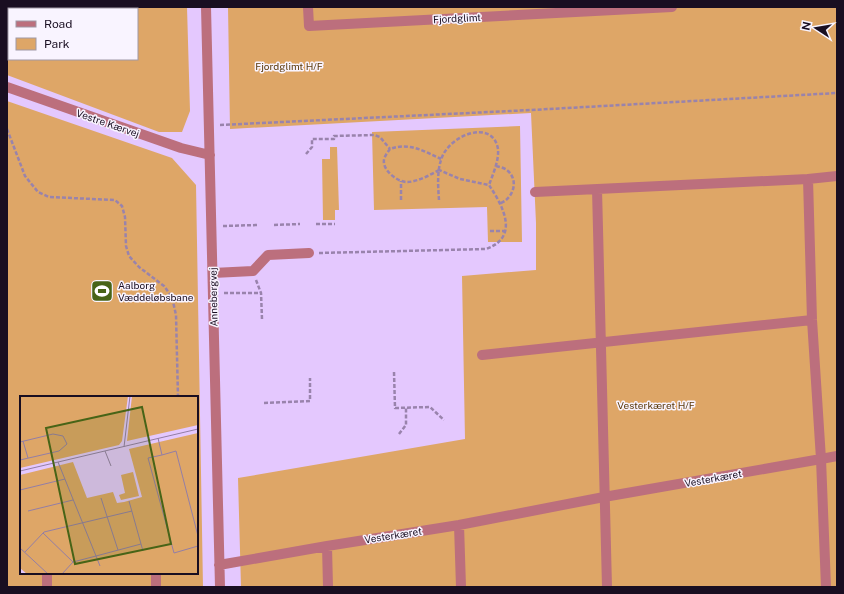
<svg xmlns="http://www.w3.org/2000/svg" width="844" height="594" viewBox="0 0 844 594" font-family="'Public Sans',sans-serif">
  <style>
    .green { fill: #dea667; fill-rule: evenodd }
    .lines { fill: none; stroke-linecap: round; stroke-linejoin: round }
    .path { stroke: #9983ac; stroke-width: 2.5; stroke-dasharray: 4 2; stroke-linecap: butt }
    .minor { stroke: #bc6f7d; stroke-width: 10 }
    .labels { text-anchor: middle; dominant-baseline: central; stroke-width: 3; stroke-linejoin: round; paint-order: stroke }
    .street-label { font-size: 10px; fill: #190e21; stroke: #f9f4ff }
    .park-label { font-size: 10px; fill: #5b390a; stroke: #f9f4ff }
    .poi-label { font-size: 10px; fill: #190e21; stroke: #f9f4ff; text-anchor: start }
    .inset-road { fill: none; stroke: #937ea6; stroke-width: 1 }
    .view { fill: #476417; fill-opacity: 0.15; stroke: #476417; stroke-width: 2 }
    .inset-edge { fill: none; stroke: #190e21; stroke-width: 2 }
  </style>
  <rect width="100%" height="100%" fill="#e4c8fe"/>
  <path class="green" d="M 7,7 L 187,7 L 190,111 L 182,132 L 159,132 L 7,75 ZM 9,9 L 137,9 L 137,59 L 9,59 Z
    M 228,7 L 837,7 L 837,587 L 241,587 L 238,478 L 465,439 L 462,276 L 536,270 L 536,223 L 531,113 L 230,129 Z
    M 7,101 L 172,158 L 196,185 L 203,587 L 7,587 ZM 21,397 L 197,397 L 197,573 L 21,573 Z
    M 520,126 L 522,242 L 488,242 L 487,207 L 374,210 L 372,132 Z
    M 330,147 L 337,147 L 339,210 L 335,210 L 335,220 L 323,220 L 322,159 L 330,159 Z"/>
  <g class="lines">
    <path class="path" d="M 220,125 L 531,110 L 837,93
      M 7,129 L 25,176 L 38,192 L 49,197 L 115,200 L 122,206 L 125,217 L 126,246 L 129,256 L 139,267 L 164,286 L 172,297 L 176,315 L 178,397
      M 306,154 L 312,147 L 312,139 L 334,139 L 334,136 L 374,135 L 380,137 L 390,149
      M 496,166 C 500,167 505,168 508,171 C 519,181 513,198 501,203
      M 439,170 C 430,175 417,182 407,182 C 398,182 385,172 384,163 C 383,158 387,153 390,149 C 409,142 424,151 441,159
      M 401,200 L 401,181
      M 439,200 C 438,187 437,172 441,160 C 448,135 493,118 498,149 C 499,161 493,174 489,185
      M 316,224 L 335,224
      M 274,225 L 300,224
      M 223,226 L 258,225
      M 490,231 L 505,231
      M 319,253 L 486,249 C 520,237 503,206 489,185 L 460,179 L 439,170
      M 256,280 L 261,293 L 262,319
      M 224,293 L 261,293
      M 394,372 L 395,408 L 430,407 L 444,420
      M 264,403 L 310,401 L 310,378
      M 399,434 L 406,425 L 406,407"/>
    <path class="minor" d="M 206,7 L 220,587
      M 308,7 L 309,26 L 672,7
      M 7,87 L 181,148 L 210,155
      M 597,189 L 607,587
      M 535,192 L 808,179
      M 213,273 L 253,271 L 268,255 L 309,253
      M 482,355 L 812,320
      M 459,525 L 461,587
      M 327,546 L 328,587
      M 219,565 L 327,546 L 459,525 L 604,497 L 821,459 L 812,320 L 808,179 L 837,176
      M 47,573 L 47,587
      M 156,573 L 156,587
      M 826,587 L 821,459 L 837,456"/>
  </g>
  <defs>
    <g id="stadium-square" transform="scale(1.15)"><rect x="-9" y="-9" width="18" height="18" rx="4" fill="#476417" stroke="#f9f4ff"/><path d="M0-5a6.5 5 0 1 0 0 10a6.5 5 0 1 0 0-10ZM-3.5-1.8h7v3.6h-7Z" fill="#fff"/></g>
  </defs>
  <g fill-rule="evenodd">
    <use href="#stadium-square" x="102" y="291"/>
  </g>
  <g class="labels">
    <g class="street-label">
      <text transform="translate(457 18) rotate(-3)">Fjordglimt</text>
      <text transform="translate(108 123) rotate(19)">Vestre Kærvej</text>
      <text transform="translate(213 297) rotate(-91)">Annebergvej</text>
      <text transform="translate(713 478) rotate(-10)">Vesterkæret</text>
      <text transform="translate(393 535) rotate(-9)">Vesterkæret</text>
    </g>
    <g class="park-label">
      <text x="289" y="66">Fjordglimt H/F</text>
      <text x="656" y="405">Vesterkæret H/F</text>
    </g>
    <g class="poi-label">
      <text x="118" y="285">Aalborg<tspan x="118" dy="12">Væddeløbsbane</tspan></text>
    </g>
  </g>
  <g transform="translate(20 396)">
    <rect width="178" height="178" fill="#e4c8fe"/>
    <path d="M 0,0 L 108,0 L 102,45 L 99,49 L 0,72 ZM 112,0 L 178,0 L 178,29 L 107,45 ZM 178,37 L 178,178 L 7,178 L 0,172 L 0,79 L 53,66 L 67,102 L 93,96 L 97,107 L 104,106 L 122,101 L 109,53 ZM 113,76 L 119,100 L 101,104 L 99,99 L 105,97 L 101,79 Z" fill="#dea667"/>
    <path class="inset-road" d="M 138,42 L 142,59 L 128,62 L 154,157 L 178,150M 3,45 L 8,62M 0,46 L 33,38 L 43,40 L 47,48 L 39,55 L 0,64M 104,51 L 110,0M 85,55 L 91,70M 142,59 L 156,55 L 178,140M 38,66 L 76,160 L 121,148 L 123,155M 0,75 L 178,33M 0,94 L 45,83M 81,102 L 98,154M 109,105 L 121,148M 8,115 L 53,104M 23,137 L 53,166M 0,152 L 28,178M 5,156 L 24,136 L 112,115M 42,178 L 53,166 L 76,160 L 80,170"/>
    <path class="view" d="M 122,11 L 151,148 L 55,168 L 26,32 Z"/>
    <rect width="178" height="178" class="inset-edge"/>
  </g>
  <rect width="844" height="594" fill="none" stroke="#190e21" stroke-width="16"/>
  <rect x="8" y="8" width="130" height="52" fill="#f9f4ff" stroke="#9f98a6"/>
  <rect x="16" y="21" width="20" height="6" fill="#bc6f7d" stroke="#9f98a6"/>
  <text x="44" y="28" font-size="12" fill="#190e21">Road</text>
  <rect x="16" y="38" width="20" height="12" fill="#dea667" stroke="#9f98a6"/>
  <text x="44" y="48" font-size="12" fill="#190e21">Park</text>
  <g transform="translate(816 28) rotate(282)" stroke="#f9f4ff" stroke-width="3" paint-order="stroke">
  <path d="M0-3L7 15L0 10L-7 15Z" fill="#190e21"/>
  <text y="-6" font-size="11" font-weight="bold" text-anchor="middle" fill="#190e21">N</text>
  </g>
</svg>
